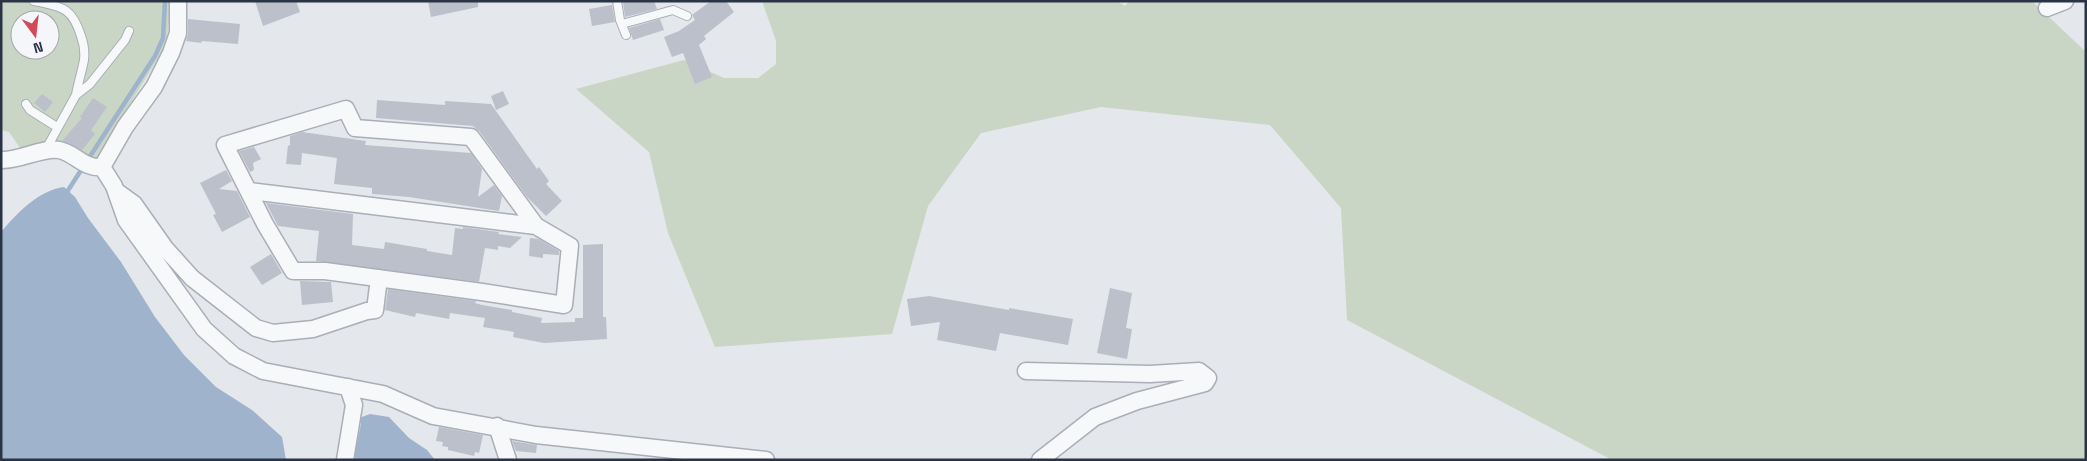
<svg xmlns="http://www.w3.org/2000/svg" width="2087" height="461" viewBox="0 0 2087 461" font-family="'Space Grotesk',sans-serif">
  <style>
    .green { fill: #c9d6c5; fill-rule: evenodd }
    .water { fill: #9fb4cc }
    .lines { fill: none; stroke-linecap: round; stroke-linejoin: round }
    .stream { stroke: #9fb4cc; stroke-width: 4.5 }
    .building { fill: #bbc0ca }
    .lane-casing { stroke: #a9aeb7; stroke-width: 10 }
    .street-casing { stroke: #a9aeb7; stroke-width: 19 }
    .lane { stroke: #f7f8fa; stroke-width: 8 }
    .street { stroke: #f7f8fa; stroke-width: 16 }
  </style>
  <rect width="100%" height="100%" fill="#e4e7ec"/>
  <path class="green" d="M 1,1 L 169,1 L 169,20 L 166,45 L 96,160 L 23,152 L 9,132 L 1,130 ZM 20,20 L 50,20 L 50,50 L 20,50 Z
    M 762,1 L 1117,1 L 1125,6 L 1129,1 L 2032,1 L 2086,52 L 2086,460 L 1612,460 L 1347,320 L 1341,208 L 1270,125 L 1101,107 L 981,133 L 928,206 L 892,334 L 715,347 L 668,233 L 649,152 L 576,89 L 684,60 L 724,78 L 758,78 L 776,64 L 776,41 Z"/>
  <path class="water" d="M 64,187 L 75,197 L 88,218 L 121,262 L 155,317 L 184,355 L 216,387 L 252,410 L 282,437 L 286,460 L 1,460 L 1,232 C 17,213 39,190 64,187 Z
    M 370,414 L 389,417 L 409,438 L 427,450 L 435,460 L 353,460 L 361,424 L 359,418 Z"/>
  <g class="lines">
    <path class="stream" d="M 65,195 L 155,56 L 163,38 L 165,1"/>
  </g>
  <path class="building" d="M 255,1 L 296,1 L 300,12 L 263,26 Z
    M 428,1 L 478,1 L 478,7 L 431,17 Z
    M 628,1 L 654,1 L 657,9 L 625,17 L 623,2 Z
    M 711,1 L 726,1 L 734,12 L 704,36 L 706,39 L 699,45 L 712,77 L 695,84 L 683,53 L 672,57 L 664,37 L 679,31 L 695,20 L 692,15 Z
    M 612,5 L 615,22 L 592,26 L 589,9 Z
    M 188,19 L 240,24 L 238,44 L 202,41 L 201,43 L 186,41 L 188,33 Z
    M 660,19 L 664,30 L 633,40 L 629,28 Z
    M 503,91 L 509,104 L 496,110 L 491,96 Z
    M 42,94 L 53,102 L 45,112 L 34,103 Z
    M 93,98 L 107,107 L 91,130 L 95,134 L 82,150 L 62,141 L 82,118 L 80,117 Z
    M 377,100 L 445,105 L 445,101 L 491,104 L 537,169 L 539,167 L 549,181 L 546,184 L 562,201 L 546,216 L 527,197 L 479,131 L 473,126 L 376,118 Z
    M 302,132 L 366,141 L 365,145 L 471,153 L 482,169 L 478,197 L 494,185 L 502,196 L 499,211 L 409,197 L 372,194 L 372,188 L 334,184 L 337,158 L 302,153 L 301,165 L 286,164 L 288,145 L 290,146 L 290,136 Z
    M 254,147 L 261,159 L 253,163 L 254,170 L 250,172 L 239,151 Z
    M 226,170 L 232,181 L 219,189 L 237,191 L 250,217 L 222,232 L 213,215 L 216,214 L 200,183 Z
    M 266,203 L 353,214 L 352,245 L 384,249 L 385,242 L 427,249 L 427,251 L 452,255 L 455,228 L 463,229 L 463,227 L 499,232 L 498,234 L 522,237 L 510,248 L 498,246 L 498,250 L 485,248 L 479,282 L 316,261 L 319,231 L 278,226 Z
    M 530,238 L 539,239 L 559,251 L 559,255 L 543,254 L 543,258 L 529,256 Z
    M 603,244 L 603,317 L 606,317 L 607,339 L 544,343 L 513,337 L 514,332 L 483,327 L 485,318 L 450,313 L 449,319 L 416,313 L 415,317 L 385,310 L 388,289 L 476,301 L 475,303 L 482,305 L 512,310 L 512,312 L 542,318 L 541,323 L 575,322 L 575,318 L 583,318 L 583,245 Z
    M 271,254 L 282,273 L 262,285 L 250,267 Z
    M 300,281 L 331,282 L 333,302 L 302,305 Z
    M 1110,288 L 1132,293 L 1126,328 L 1132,329 L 1127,359 L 1097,353 Z
    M 929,296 L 1009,310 L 1009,308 L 1073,319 L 1068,345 L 1000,333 L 996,351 L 937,340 L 940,322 L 911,326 L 907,299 Z
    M 439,427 L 483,435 L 479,453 L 475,452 L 474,456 L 448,450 L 448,447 L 442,446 L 443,442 L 436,441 Z
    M 512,441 L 537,445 L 536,453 L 516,451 Z"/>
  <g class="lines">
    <g class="lane-casing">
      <path id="lane" d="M 34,1 C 62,7 72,7 81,36 C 84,44 85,51 84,60 C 82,71 78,83 76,95
        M 617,1 L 620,20 L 626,35
        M 622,24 L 673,10 L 687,16
        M 26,104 L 30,110 L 57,127
        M 45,151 L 76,95 L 90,84 L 125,40 L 129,31"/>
    </g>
    <g class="street-casing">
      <path id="street" d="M 178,1 L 178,33 L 171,53 L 154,87 L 125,127 L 102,167 L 114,186 L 126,220 L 204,329 L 234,356 L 263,371 L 383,394 L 433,416 L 536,435 L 766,460
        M 2047,8 L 2065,1
        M 346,109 L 355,128 L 471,137 L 536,226 L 570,246 L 564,305 L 482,292 L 325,271 L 293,271 L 265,224 L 225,145 Z
        M 1,160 C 20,161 42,147 59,150 C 75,153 84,169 102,167
        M 116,191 L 134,204 L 165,248 L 192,278 L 256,328 L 273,333 L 313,329 L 367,311 L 375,310 L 379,278
        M 250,191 L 536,226
        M 1026,371 L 1150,374 L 1199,371 L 1208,378 L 1205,383 L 1137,401 L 1095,417 L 1040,460
        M 497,426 L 508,460
        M 345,460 L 354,405 L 348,387"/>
    </g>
    <use href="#lane" class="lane"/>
    <use href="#street" class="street"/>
  </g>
  <rect width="2087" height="461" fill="none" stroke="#2b3445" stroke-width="5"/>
  <g transform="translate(35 35) rotate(165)"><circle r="24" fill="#f4f6f9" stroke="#a4a8b1"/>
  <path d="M0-4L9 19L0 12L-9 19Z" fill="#d1495b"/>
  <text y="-8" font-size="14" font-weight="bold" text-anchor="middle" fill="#2b3445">N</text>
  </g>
</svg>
